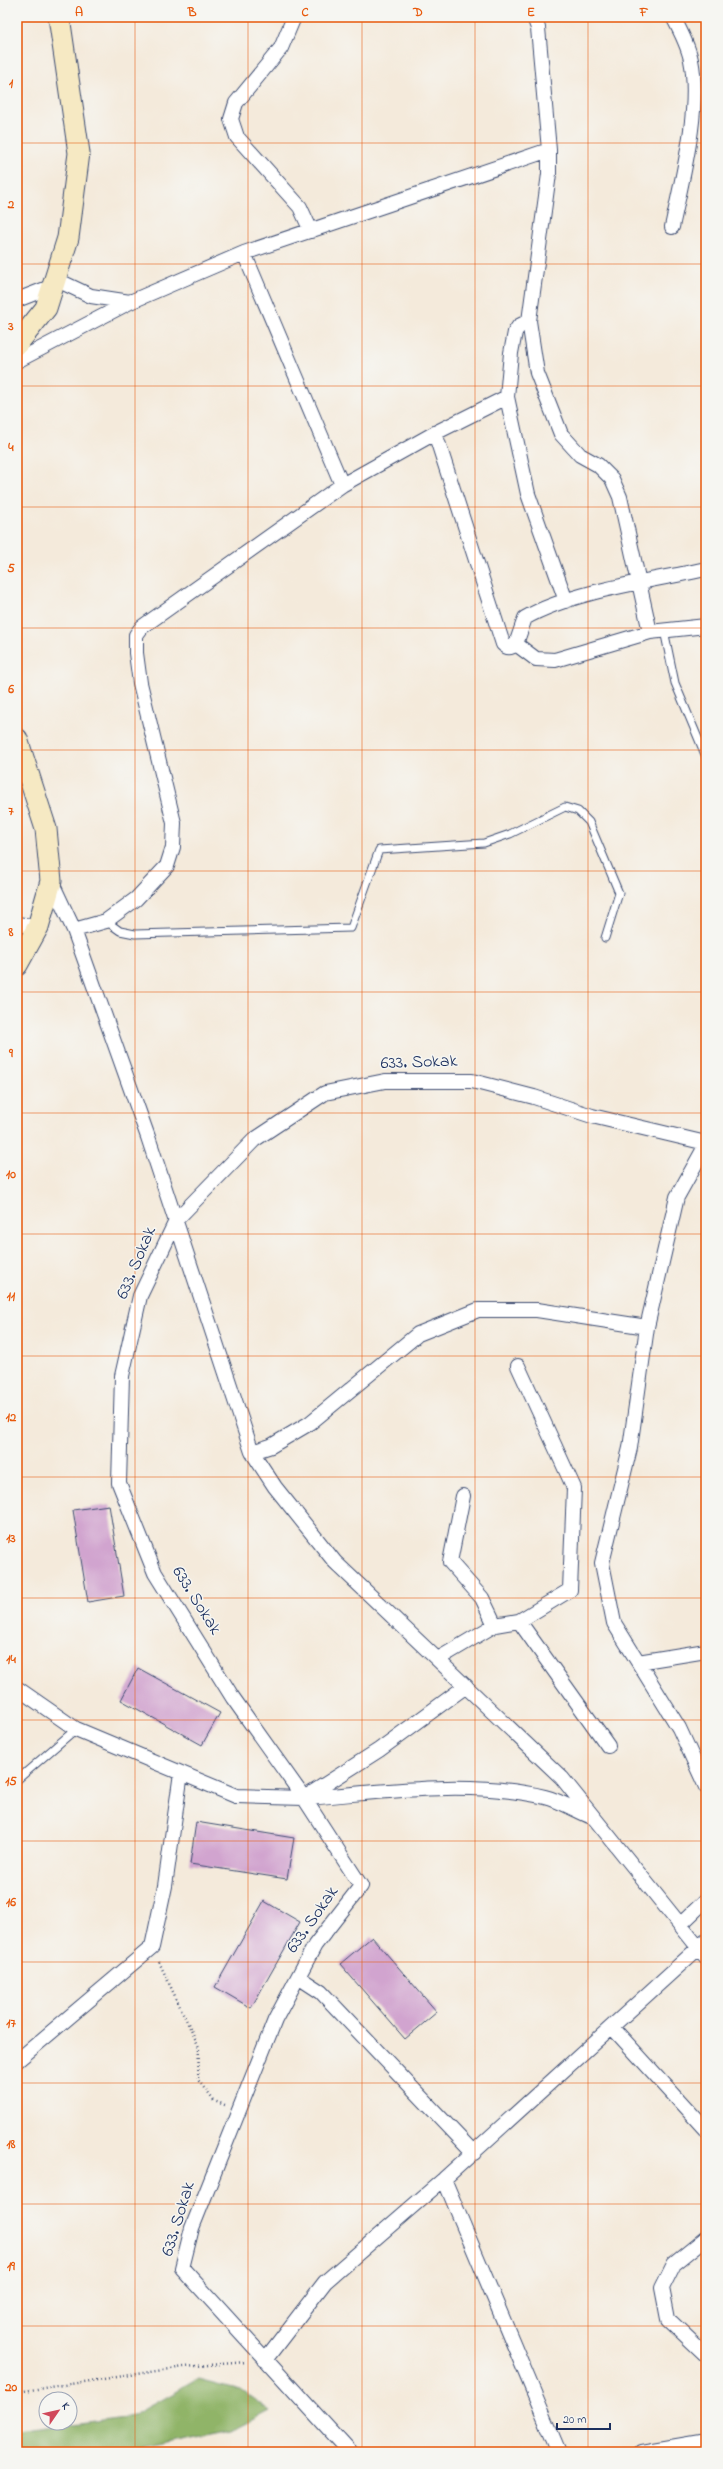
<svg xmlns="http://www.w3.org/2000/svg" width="723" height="2469" viewBox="0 0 723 2469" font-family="'Indie Flower',sans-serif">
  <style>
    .forest { fill: #90b468; stroke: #567263 }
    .building { fill: #d1a4cf }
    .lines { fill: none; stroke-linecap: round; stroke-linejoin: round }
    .lane-casing { stroke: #3c4b71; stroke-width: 9 }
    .street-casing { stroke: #3c4b71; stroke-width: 16 }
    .secondary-casing { stroke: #3c4b71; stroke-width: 23 }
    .path { stroke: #3c4b71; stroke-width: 2.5; stroke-dasharray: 1 3; stroke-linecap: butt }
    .lane { stroke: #fff; stroke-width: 7 }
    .street { stroke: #fff; stroke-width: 14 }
    .secondary { stroke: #f6e9c3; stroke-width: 21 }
    .grid { fill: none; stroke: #e8590c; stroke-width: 1; stroke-opacity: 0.55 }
    .labels { text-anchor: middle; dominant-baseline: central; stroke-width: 3; stroke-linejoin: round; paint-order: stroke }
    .street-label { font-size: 18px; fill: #1b2f5e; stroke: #f6f6f2 }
    .neatline { fill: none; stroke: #e8590c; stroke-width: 1.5 }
    .grid-label { font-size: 13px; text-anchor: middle; font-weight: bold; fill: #e8590c }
  </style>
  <rect width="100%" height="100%" fill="#f6f6f2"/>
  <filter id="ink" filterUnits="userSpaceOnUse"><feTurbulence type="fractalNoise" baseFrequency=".025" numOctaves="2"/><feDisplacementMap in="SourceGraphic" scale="8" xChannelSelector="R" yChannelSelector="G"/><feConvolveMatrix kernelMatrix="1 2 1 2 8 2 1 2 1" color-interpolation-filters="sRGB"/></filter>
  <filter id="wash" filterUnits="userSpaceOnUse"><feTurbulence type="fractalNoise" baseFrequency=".012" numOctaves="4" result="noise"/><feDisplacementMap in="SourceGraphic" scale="16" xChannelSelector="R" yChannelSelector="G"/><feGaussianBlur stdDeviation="0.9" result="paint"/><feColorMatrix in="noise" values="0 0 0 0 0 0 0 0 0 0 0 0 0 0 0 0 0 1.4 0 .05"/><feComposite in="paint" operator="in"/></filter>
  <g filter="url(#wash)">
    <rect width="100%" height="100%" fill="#f4eadb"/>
    <path class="forest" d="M 199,2379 L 241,2390 L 270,2411 L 232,2431 L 127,2452 L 17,2452 L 17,2431 L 133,2416 Z"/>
    <g id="blocks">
      <path class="building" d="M 109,1505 L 124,1596 L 88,1602 L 73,1510 Z
        M 138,1668 L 220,1713 L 202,1745 L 121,1700 Z
        M 196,1822 L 294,1838 L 287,1879 L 190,1864 Z
        M 264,1901 L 300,1922 L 251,2008 L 215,1987 Z
        M 372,1937 L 437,2012 L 405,2039 L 340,1964 Z"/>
    </g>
  </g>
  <g filter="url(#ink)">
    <use href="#blocks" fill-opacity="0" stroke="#3c4b71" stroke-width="1"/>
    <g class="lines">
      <g class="lane-casing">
        <path id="lane" d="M 664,630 L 675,683 L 706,757
          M 106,921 L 120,931 L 135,934 L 351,928 L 379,850 L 484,843 L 510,834 L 565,807 L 578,811 L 589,822 L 619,893 L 605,938
          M 17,1780 L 76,1729"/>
      </g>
      <g class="street-casing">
        <path id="street" d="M 294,17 L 281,48 L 236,103 L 231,119 L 237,137 L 300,207 L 311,231
          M 534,17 L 538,28 L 549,150 L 549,174 L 529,321 L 537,373 L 561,434 L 580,455 L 598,465 L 612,479 L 620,497 L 650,632
          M 672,227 C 682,179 701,108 691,60 C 688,45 680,30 673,17
          M 244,253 L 342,485
          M 55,279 L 91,296 L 130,302
          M 17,300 L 53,286
          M 529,321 L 519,326 L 515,332 L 511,353 L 507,397 L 528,494 L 566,601
          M 17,361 L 130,302 L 244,253 L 549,150
          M 435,433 L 503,644 C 507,648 511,648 516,644 L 525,618 C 572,591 652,581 706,569
          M 516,644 L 536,659 L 555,660 L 650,632 L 706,626
          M 51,881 L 74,930 L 148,1137 L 252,1452 L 271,1446 L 310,1423 L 418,1334 L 478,1310 L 537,1310 L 647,1327
          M 17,924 L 38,927
          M 74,930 L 106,921 L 136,899 L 167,866 L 173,847 L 174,823 L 140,683 L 136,653 L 136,635 L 142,627 L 342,485 L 435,433 L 507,397
          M 706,1145 L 677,1197 L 647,1327 L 630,1448 L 602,1563 L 614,1623 L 679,1728 L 706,1787
          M 252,1452 L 275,1487 L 335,1562 L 562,1778 L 706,1957
          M 463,1496 L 450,1562 L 482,1598 L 495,1625
          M 519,1621 L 608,1746
          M 438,1659 L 495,1625 L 519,1621 L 570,1590 L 574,1488 L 518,1366
          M 638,1662 L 706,1651
          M 17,1688 L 76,1729 L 236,1796 L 304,1798 L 379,1750 L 466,1686
          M 306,1798 C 384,1792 468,1779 545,1797 C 561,1801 577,1811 592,1817
          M 681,1924 L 706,1900
          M 298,1977 L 321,1992 L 474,2153
          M 612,2027 L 706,2130
          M 17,2061 L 152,1947 L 165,1886 L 181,1773
          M 444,2179 L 559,2452
          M 706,2238 L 674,2264 L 662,2288 L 668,2319 L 706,2355
          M 265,2360 L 325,2282 L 444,2179 L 706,1941
          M 350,2452 L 182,2268 L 192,2228 L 275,2020 L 315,1945 L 361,1886 L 304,1798 L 233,1698 L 155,1573 L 119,1483 L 122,1376 L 140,1296 L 177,1219 L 254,1140 L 325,1093 L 385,1081 L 472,1081 L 534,1097 L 592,1116 L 706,1143
          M 642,2452 L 706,2441"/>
      </g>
      <g class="secondary-casing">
        <path id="secondary" d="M 17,344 L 46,308 L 68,238 L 79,153 L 59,17
          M 17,739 L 46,829 L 51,881 L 38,927 L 17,965"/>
      </g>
      <path class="path" d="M 159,1962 L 199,2047 L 198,2080 L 214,2101 L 225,2105
        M 17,2392 L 184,2367 L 246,2362"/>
      <use href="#lane" class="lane"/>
      <use href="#street" class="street"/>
      <use href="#secondary" class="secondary"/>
    </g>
  </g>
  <path class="grid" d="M 135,17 L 135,2452M 248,17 L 248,2452M 362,17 L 362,2452M 475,17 L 475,2452M 588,17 L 588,2452M 17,143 L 706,143M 17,264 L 706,264M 17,386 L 706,386M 17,507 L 706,507M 17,628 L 706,628M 17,750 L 706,750M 17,871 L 706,871M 17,992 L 706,992M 17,1113 L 706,1113M 17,1234 L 706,1234M 17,1356 L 706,1356M 17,1477 L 706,1477M 17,1598 L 706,1598M 17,1720 L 706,1720M 17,1841 L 706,1841M 17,1962 L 706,1962M 17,2083 L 706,2083M 17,2204 L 706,2204M 17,2326 L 706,2326"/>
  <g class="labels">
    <g class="street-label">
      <text transform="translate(419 1063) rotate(-2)">633. Sokak</text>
      <text transform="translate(137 1263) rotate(-67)">633. Sokak</text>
      <text transform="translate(196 1601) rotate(58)">633. Sokak</text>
      <text transform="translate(313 1920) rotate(-55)">633. Sokak</text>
      <text transform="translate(179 2219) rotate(-73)">633. Sokak</text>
    </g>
  </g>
  <rect width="723" height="2469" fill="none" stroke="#f6f6f2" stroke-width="44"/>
  <g transform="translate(58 2411) rotate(56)"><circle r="19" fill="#f6f6f2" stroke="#9ea6b7"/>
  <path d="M0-3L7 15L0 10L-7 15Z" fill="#d1495b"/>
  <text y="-6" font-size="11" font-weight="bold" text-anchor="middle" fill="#1b2f5e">K</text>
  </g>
  <path d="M557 2423v6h53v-6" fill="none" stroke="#1b2f5e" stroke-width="2"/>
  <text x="563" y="2423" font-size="12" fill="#1b2f5e" stroke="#f6f6f2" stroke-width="3" paint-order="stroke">20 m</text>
  <rect x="22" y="22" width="679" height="2425" class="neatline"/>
  <g class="grid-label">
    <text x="79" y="16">A</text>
    <text x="192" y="16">B</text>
    <text x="305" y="16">C</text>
    <text x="418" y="16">D</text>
    <text x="531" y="16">E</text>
    <text x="644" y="16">F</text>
    <text x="11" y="87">1</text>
    <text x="11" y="208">2</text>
    <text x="11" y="330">3</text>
    <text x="11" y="451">4</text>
    <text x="11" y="572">5</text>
    <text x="11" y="693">6</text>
    <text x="11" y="815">7</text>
    <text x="11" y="936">8</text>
    <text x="11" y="1057">9</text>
    <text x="11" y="1178">10</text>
    <text x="11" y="1300">11</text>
    <text x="11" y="1421">12</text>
    <text x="11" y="1542">13</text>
    <text x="11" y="1663">14</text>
    <text x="11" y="1785">15</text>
    <text x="11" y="1906">16</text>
    <text x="11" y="2027">17</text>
    <text x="11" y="2148">18</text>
    <text x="11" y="2270">19</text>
    <text x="11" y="2391">20</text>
  </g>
</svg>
